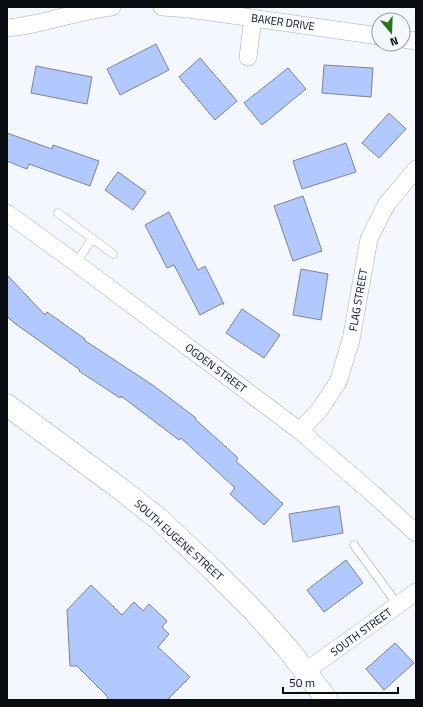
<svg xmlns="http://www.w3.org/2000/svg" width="423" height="707" viewBox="0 0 423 707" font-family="'Titillium Web',sans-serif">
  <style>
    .building { fill: #b2c9ff; stroke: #7d8391 }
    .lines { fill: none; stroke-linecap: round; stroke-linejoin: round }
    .service-casing { stroke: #a5acba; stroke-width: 9 }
    .minor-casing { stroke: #a5acba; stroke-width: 18 }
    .secondary-casing { stroke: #a5acba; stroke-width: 23 }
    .service { stroke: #fff; stroke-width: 8 }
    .minor { stroke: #fff; stroke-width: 17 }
    .secondary { stroke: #fff; stroke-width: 22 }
    .labels { text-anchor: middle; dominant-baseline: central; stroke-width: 3; stroke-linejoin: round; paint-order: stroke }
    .street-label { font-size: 11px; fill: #090c10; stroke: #f4f7fd }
  </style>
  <rect width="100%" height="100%" fill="#f4f7fd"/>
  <path class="building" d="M 156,44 L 169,70 L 120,95 L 107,69 Z
    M 200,58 L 237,101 L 215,120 L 179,77 Z
    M 324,65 L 373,68 L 371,97 L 322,93 Z
    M 36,66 L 92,77 L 87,104 L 31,93 Z
    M 288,68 L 306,89 L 262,125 L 244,103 Z
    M 389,113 L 406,129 L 379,158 L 362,143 Z
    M 7,133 L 52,149 L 53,145 L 99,161 L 90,186 L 29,164 L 27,169 L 7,161 Z
    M 346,143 L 356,172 L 302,189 L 293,161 Z
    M 118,172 L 146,192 L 133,210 L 105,190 Z
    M 303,196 L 322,251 L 293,261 L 274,206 Z
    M 169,212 L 198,270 L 205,266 L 224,304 L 221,304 L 200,315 L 174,265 L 167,268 L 145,225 Z
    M 301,269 L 328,274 L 321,320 L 293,315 Z
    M 7,275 L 45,315 L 47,312 L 85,339 L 84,340 L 154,386 L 196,418 L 195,419 L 238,458 L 236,461 L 283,504 L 264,525 L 230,494 L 235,488 L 181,438 L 179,440 L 121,396 L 120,398 L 79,371 L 80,370 L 13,322 L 7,316 Z
    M 242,309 L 280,335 L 264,358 L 226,333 Z
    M 339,506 L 343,533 L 293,542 L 289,514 Z
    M 346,560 L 363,583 L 324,612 L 307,590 Z
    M 91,585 L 122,615 L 134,602 L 143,611 L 149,604 L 167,621 L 162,627 L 169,634 L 158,647 L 190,677 L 167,700 L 108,700 L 107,696 L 77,666 L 70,666 L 67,610 Z
    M 395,643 L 414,663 L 384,690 L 366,669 Z"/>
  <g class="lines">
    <g class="service-casing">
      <path id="service" d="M 58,213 L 113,254
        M 76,263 L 92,239
        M 354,545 L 398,605"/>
    </g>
    <g class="minor-casing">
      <path id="minor" d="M 162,7 L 189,9 L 379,36
        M 7,28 C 43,25 76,11 112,7
        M 403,39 L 416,41
        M 248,57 L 253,18
        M 7,213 L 76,263 L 300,431 L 372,493 L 416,533
        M 300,431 L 320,409 L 338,382 L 351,340 L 369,239 L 386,205 L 416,169
        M 306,671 L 416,592"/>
    </g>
    <g class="secondary-casing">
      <path id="secondary" d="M 7,405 L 122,490 L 160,520 L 212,569 L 251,608 L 288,649 L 327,700"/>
    </g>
    <use href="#service" class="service"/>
    <use href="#minor" class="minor"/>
    <use href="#secondary" class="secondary"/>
  </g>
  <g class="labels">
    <g class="street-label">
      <text transform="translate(283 22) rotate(8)">BAKER DRIVE</text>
      <text transform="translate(358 300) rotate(-80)">FLAG STREET</text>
      <text transform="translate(216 368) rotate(37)">OGDEN STREET</text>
      <text transform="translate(179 540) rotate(42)">SOUTH EUGENE STREET</text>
      <text transform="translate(361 632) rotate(-36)">SOUTH STREET</text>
    </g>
  </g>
  <rect width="423" height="707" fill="none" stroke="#090c10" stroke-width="16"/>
  <g transform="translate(391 32) rotate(161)"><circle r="19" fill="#f4f7fd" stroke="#96999e"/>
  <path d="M0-3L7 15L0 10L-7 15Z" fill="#287319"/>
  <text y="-6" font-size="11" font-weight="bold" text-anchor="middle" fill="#090c10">N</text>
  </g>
  <path d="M283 687v6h115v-6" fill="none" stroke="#090c10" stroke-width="2"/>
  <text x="289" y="687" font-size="12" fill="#090c10" stroke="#f4f7fd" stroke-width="3" paint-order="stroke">50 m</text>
</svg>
